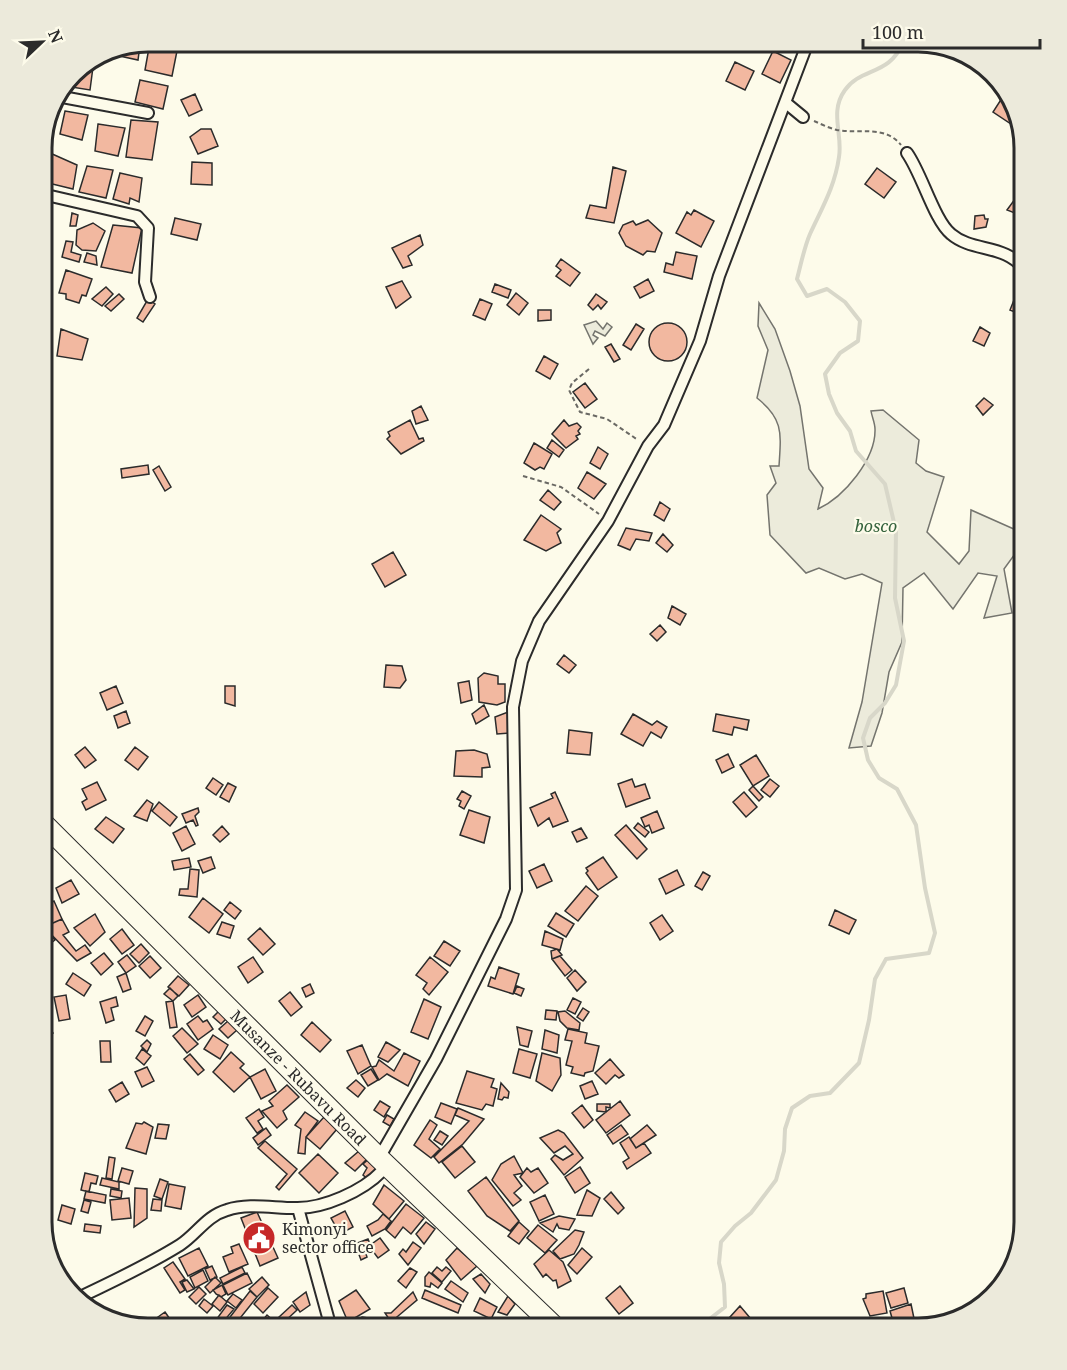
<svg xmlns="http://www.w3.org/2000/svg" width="1067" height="1370" font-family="'Noto Serif',serif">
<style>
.green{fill:#ecebdb;stroke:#74746e;stroke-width:1.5}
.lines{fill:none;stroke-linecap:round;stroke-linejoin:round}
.stream{stroke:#d8d7c9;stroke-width:4}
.building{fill:#f2b8a0;stroke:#2b2b2b;stroke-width:1.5}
.street-casing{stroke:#2b2b2b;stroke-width:14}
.highway-casing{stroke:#2b2b2b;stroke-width:22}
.path{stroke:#6a6964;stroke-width:2;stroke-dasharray:4.5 3;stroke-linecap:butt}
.street{stroke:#fdfbea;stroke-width:10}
.highway{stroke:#fdfbea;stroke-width:20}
.labels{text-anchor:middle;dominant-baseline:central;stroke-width:4.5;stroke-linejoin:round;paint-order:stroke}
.park-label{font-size:16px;font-style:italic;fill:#34623c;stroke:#fdfbea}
.street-label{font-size:16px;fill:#2b2b2b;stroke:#fdfbea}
.poi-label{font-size:16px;fill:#2b2b2b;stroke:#fdfbea;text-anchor:start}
.rim{fill:none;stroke:#2b2b2b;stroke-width:3}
</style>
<rect width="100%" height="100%" fill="#fdfbea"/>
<!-- green -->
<path class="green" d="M 759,303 L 775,329 L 790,371 L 800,406 L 809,469 L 823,488 L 818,509 C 844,497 876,459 875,429 C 875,423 872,417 871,411 L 883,410 L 919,440 L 916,463 L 926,471 L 944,477 L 927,532 L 959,564 L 969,551 L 971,510 L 1025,534 L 1020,547 L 1004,569 L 1012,613 L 984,618 L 997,576 L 978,573 L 953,609 L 924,573 L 903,588 L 902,642 L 889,672 L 882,713 L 871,746 L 849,748 L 862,702 L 882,583 L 862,574 L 845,579 L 819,568 L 806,573 L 770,535 L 767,495 L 776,483 L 770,466 L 779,466 C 781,434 784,419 757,398 L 768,350 L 758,326 Z
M 596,321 L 603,329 L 607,323 L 612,327 L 605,336 L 595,331 L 593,335 L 598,338 L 593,344 L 584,325 Z"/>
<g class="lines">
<!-- stream -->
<path class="stream" d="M 698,1328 L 725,1307 L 724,1284 L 719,1263 L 721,1242 L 735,1226 L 751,1213 L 776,1180 L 784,1151 L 785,1129 L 792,1108 L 810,1096 L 830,1093 L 859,1063 L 869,1020 L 875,979 L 886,959 L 929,953 L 935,933 L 925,888 L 916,825 L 897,789 L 879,778 L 868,760 L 863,738 L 870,718 L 885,703 L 896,685 L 904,641 L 895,598 L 896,531 L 885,484 L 856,451 L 850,431 L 837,413 L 829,394 L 825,374 L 840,353 L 858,341 L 860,321 L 845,302 L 827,289 L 807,296 L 797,279 C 801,264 804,248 810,234 C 822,208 835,186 839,157 C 843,134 829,112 845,90 C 861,67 890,76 903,42"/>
</g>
<!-- building -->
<path class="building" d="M 150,42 L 178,46 L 172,76 L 145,70 Z
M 140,45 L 138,60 L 115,55 Z
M 773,51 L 791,60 L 780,83 L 762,74 Z
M 735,62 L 754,71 L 745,90 L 726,81 Z
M 87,65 L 93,67 L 90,90 L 65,86 L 78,69 Z
M 140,80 L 168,86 L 163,109 L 135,102 Z
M 195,94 L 202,110 L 189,116 L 181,100 Z
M 1002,98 L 1012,104 L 1017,122 L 1014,126 L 993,112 Z
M 51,109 L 55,110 L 48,138 L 43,137 Z
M 65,111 L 88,115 L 82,140 L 60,134 Z
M 131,120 L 158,122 L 152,160 L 126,157 Z
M 98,124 L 125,128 L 118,156 L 95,151 Z
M 201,129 L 211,129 L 218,146 L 198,154 L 190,137 Z
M 50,153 L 77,165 L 73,189 L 44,182 Z
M 192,162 L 212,163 L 212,185 L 191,184 Z
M 87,166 L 113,170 L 106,198 L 79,192 Z
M 613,167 L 626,171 L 614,223 L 586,218 L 590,205 L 606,208 Z
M 877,168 L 896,182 L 884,198 L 865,184 Z
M 120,173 L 142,178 L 139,202 L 130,198 L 129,204 L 113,199 Z
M 1021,191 L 1025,194 L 1025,217 L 1007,210 Z
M 694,210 L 714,221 L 701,247 L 676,233 L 687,212 L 691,215 Z
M 72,213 L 78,215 L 76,226 L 70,226 Z
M 984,215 L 985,219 L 988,219 L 986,227 L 974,229 L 975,216 Z
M 175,218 L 201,224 L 197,240 L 171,234 Z
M 648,220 L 662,233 L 655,252 L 647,251 L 643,255 L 626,246 L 619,233 L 623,225 L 633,221 L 636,225 Z
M 93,223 L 105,231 L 96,251 L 82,250 L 76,245 L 77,230 Z
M 113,225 L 142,228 L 132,273 L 101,267 Z
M 420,235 L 423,245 L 408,256 L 412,265 L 403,268 L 392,248 Z
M 66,241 L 73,242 L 71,252 L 81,255 L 79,262 L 62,257 Z
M 676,252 L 697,256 L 692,279 L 664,272 L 666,263 L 673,265 Z
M 87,253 L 96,256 L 97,265 L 84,262 Z
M 561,259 L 580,273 L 570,286 L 556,276 L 561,270 L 556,266 Z
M 66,270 L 92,279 L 86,296 L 82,295 L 79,303 L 66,299 L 66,294 L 59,293 Z
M 648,279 L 654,291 L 640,298 L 634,287 Z
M 402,281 L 411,297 L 396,308 L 386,287 Z
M 495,284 L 511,290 L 508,298 L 492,292 Z
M 106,287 L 113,294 L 102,306 L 92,299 Z
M 516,293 L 528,303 L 519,315 L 507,305 Z
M 119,294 L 124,299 L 111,311 L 105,306 Z
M 596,294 L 607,302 L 601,309 L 598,305 L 593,310 L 588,305 Z
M 148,299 L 155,304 L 143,322 L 137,318 Z
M 480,299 L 492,304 L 485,320 L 473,315 Z
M 1014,300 L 1025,305 L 1025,316 L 1010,310 Z
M 538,310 L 551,310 L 551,320 L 538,321 Z
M649 342a19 19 0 1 1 38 0a19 19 0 1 1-38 0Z
M 636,324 L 644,329 L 631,350 L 623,345 Z
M 980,327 L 990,333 L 984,346 L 973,341 Z
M 61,329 L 88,339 L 82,360 L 57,356 Z
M 611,344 L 620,359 L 614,362 L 605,347 Z
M 544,356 L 558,364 L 550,379 L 536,371 Z
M 42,358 L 45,359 L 48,387 L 42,387 Z
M 585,383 L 597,399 L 585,408 L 573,392 Z
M 984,398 L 993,405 L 983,415 L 976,406 Z
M 421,406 L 428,420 L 416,424 L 412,411 Z
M 410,420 L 419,439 L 423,438 L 424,441 L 401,454 L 387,439 L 390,436 L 388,432 Z
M 564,420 L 569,426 L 577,423 L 581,427 L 578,431 L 580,434 L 576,436 L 578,439 L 566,448 L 552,434 Z
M 552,440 L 564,450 L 559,457 L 547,448 Z
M 534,443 L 552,454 L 544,469 L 540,467 L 535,470 L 524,463 Z
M 598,447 L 608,454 L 600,469 L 590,463 Z
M 148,465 L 149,474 L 122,478 L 121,469 Z
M 159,466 L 171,487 L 165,491 L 153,470 Z
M 587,472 L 606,484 L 594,499 L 578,488 Z
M 548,490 L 561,502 L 554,510 L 540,500 Z
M 660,502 L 670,509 L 664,521 L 654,515 Z
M 541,515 L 561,529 L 557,533 L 561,543 L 546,551 L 524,540 Z
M 626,528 L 652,533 L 649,541 L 636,539 L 630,550 L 618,545 Z
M 663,534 L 673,545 L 667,552 L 656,543 Z
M 393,552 L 406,575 L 385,587 L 372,564 Z
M 672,606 L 686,614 L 680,625 L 668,618 Z
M 660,625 L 666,632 L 657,641 L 650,634 Z
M 564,655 L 576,665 L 569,673 L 557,664 Z
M 386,665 L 402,666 L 406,680 L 400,688 L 384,687 Z
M 484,673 L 498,676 L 498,684 L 505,684 L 505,702 L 497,705 L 479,702 L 478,678 Z
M 469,681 L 472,700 L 461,703 L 458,683 Z
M 116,686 L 123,703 L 107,710 L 100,693 Z
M 225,686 L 235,686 L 235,706 L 225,703 Z
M 484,705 L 489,716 L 476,724 L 472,714 Z
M 126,711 L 130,723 L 118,728 L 114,716 Z
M 508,712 L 510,733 L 497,734 L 495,717 Z
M 633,714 L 652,725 L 657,721 L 667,727 L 661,738 L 651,732 L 643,746 L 621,734 Z
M 716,714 L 749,720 L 747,730 L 734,727 L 732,735 L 713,731 Z
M 569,730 L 592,733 L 590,755 L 567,753 Z
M 85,747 L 96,760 L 85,768 L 75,755 Z
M 135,747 L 148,757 L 138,770 L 125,760 Z
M 474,750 L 487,754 L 490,767 L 482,768 L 482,777 L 454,776 L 456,751 Z
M 728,754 L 734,767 L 722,773 L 716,760 Z
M 756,755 L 769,776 L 753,786 L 740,765 Z
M 213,778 L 223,785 L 216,795 L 206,788 Z
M 632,779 L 635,787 L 645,784 L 650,798 L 626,807 L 618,784 Z
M 770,779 L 779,786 L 770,797 L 761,790 Z
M 97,782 L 106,800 L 86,810 L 82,802 L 87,799 L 82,789 Z
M 228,783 L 236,787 L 229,802 L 220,797 Z
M 753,786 L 763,797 L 759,801 L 749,790 Z
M 462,791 L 471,796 L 464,809 L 459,806 L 461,801 L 457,799 Z
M 555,792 L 568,821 L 553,827 L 549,818 L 538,826 L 530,808 L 553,798 L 551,794 Z
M 744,792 L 757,807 L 746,817 L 733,802 Z
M 147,800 L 153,804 L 147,821 L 134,816 Z
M 159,802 L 177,817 L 170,826 L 152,811 Z
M 198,808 L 199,812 L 195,816 L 198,825 L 196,826 L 193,820 L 186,823 L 182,814 Z
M 469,810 L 490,817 L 484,843 L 460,835 Z
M 657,811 L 664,828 L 652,833 L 649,825 L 645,827 L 641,818 Z
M 106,817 L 124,829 L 113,843 L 95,829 Z
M 638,823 L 649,832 L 645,837 L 634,828 Z
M 626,825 L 647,849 L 637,859 L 615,835 Z
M 186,826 L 195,844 L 182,851 L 173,833 Z
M 222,826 L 229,834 L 220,842 L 213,835 Z
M 581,828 L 587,838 L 577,842 L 572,832 Z
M 211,857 L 215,868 L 203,873 L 198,861 Z
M 603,857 L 617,877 L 598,890 L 586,873 L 588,871 L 586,868 Z
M 189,858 L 191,867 L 174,870 L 172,861 Z
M 544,864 L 552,881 L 537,888 L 529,871 Z
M 190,869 L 199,870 L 197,897 L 179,895 L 180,889 L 188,889 Z
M 677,870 L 684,885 L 666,894 L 659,879 Z
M 703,872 L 710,876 L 702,890 L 695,886 Z
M 71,880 L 79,894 L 62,903 L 56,888 Z
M 586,886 L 598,896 L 578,921 L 565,911 Z
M 203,898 L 223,914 L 209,933 L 189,917 Z
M 54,901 L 62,919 L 44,927 L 42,907 Z
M 230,902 L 241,911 L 235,919 L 224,910 Z
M 835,910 L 856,920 L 849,934 L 829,925 Z
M 556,913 L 574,924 L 566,937 L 548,926 Z
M 95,914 L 105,932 L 90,946 L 74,928 Z
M 662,915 L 673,931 L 660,940 L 650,923 Z
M 62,919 L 69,932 L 63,935 L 76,951 L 85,945 L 91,953 L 77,961 L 44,927 Z
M 222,922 L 234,926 L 230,938 L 217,934 Z
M 45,928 L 55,940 L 42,950 L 42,931 Z
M 260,928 L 275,944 L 263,955 L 248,939 Z
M 122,929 L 134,945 L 122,954 L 110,939 Z
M 545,931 L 563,939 L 560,950 L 542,945 Z
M 444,941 L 460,951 L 450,966 L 434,956 Z
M 141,944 L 149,953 L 139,963 L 130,954 Z
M 557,949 L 562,955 L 552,959 L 551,951 Z
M 104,953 L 113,964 L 101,975 L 91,963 Z
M 127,955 L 136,966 L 126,973 L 118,962 Z
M 150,956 L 161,968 L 150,978 L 139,966 Z
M 560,956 L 572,970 L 565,976 L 552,959 Z
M 253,957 L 263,972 L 248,983 L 238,967 Z
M 430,957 L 448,972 L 429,995 L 423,989 L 427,983 L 416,975 Z
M 499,967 L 519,974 L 513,994 L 488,986 L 491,977 L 495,979 Z
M 575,970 L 586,982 L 577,991 L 567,978 Z
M 73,973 L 91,985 L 84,996 L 66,984 Z
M 126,973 L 131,989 L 123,992 L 117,977 Z
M 178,976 L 189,985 L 179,996 L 168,987 Z
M 310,984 L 314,993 L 306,997 L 302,988 Z
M 517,986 L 524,989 L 521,996 L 514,993 Z
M 170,988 L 178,996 L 173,1001 L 164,994 Z
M 290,992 L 302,1007 L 291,1016 L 279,1001 Z
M 66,995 L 70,1019 L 59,1021 L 54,997 Z
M 198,995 L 206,1007 L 192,1017 L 184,1005 Z
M 116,997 L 118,1006 L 111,1008 L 114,1020 L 106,1023 L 100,1002 Z
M 573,998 L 581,1002 L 575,1014 L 567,1010 Z
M 424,999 L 441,1007 L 428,1039 L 411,1032 Z
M 173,1001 L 177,1027 L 170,1028 L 166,1002 Z
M 583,1008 L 589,1012 L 583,1021 L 577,1017 Z
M 546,1010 L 557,1011 L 556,1020 L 545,1019 Z
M 219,1011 L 227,1018 L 221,1024 L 213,1017 Z
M 565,1011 L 580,1023 L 579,1030 L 567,1028 L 560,1021 L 558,1012 Z
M 42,1014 L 53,1033 L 42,1042 Z
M 145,1016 L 153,1021 L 145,1036 L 136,1031 Z
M 198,1016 L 203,1022 L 207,1020 L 213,1029 L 198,1040 L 187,1024 Z
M 228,1021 L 237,1030 L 228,1038 L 219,1029 Z
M 312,1022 L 331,1040 L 320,1052 L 301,1035 Z
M 517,1027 L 532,1031 L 528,1047 L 520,1045 Z
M 182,1028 L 198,1044 L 187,1053 L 173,1036 Z
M 568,1029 L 587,1033 L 585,1043 L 599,1046 L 593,1071 L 585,1073 L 584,1076 L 571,1073 L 573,1067 L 566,1065 L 572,1041 L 565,1040 Z
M 545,1030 L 559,1035 L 557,1053 L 542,1049 Z
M 213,1035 L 228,1045 L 220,1059 L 204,1049 Z
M 147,1040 L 151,1044 L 147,1052 L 141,1046 Z
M 100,1041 L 110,1041 L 111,1062 L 101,1062 Z
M 386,1042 L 400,1050 L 388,1062 L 378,1057 Z
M 362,1045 L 371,1066 L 358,1074 L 347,1051 Z
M 142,1049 L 151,1056 L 144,1065 L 136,1058 Z
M 519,1049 L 537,1054 L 530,1078 L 513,1073 Z
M 231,1052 L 244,1064 L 240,1068 L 250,1077 L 234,1092 L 213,1072 Z
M 404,1053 L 420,1061 L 408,1086 L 387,1074 L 379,1080 L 372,1067 L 376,1066 L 379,1060 L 394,1071 Z
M 542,1053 L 560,1058 L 561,1075 L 552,1091 L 536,1081 Z
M 190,1054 L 204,1070 L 198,1075 L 184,1059 Z
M 610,1059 L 624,1075 L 619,1078 L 615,1075 L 606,1084 L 595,1073 Z
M 147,1067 L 154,1081 L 142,1087 L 135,1072 Z
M 265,1069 L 276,1091 L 261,1099 L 250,1077 Z
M 371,1069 L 378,1080 L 368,1086 L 361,1075 Z
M 467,1071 L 494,1079 L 491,1087 L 497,1089 L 493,1106 L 486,1104 L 482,1110 L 456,1103 Z
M 356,1080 L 365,1088 L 358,1097 L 347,1088 Z
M 592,1081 L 598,1094 L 585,1099 L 580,1086 Z
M 122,1082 L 129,1094 L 116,1102 L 109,1090 Z
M 501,1083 L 509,1092 L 508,1098 L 504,1097 L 502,1100 L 498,1099 Z
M 287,1085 L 299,1097 L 283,1111 L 287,1119 L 277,1128 L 262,1111 L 273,1106 L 269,1101 Z
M 380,1101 L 390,1107 L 384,1117 L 374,1110 Z
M 620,1101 L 630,1115 L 606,1133 L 596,1120 Z
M 441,1103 L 457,1109 L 451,1124 L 435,1117 Z
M 597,1104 L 610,1104 L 610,1108 L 606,1107 L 606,1112 L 597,1111 Z
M 582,1105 L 593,1120 L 584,1128 L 572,1113 Z
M 458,1108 L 484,1119 L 463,1144 L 439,1163 L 434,1157 L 469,1121 L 455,1115 Z
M 259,1109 L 264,1117 L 258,1121 L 263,1129 L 257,1133 L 246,1118 Z
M 305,1112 L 318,1121 L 306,1137 L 305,1154 L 298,1153 L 301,1129 L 295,1125 Z
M 387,1115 L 394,1119 L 390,1126 L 383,1122 Z
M 324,1117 L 337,1129 L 320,1149 L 306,1137 Z
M 430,1120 L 437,1125 L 429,1139 L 440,1149 L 431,1158 L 414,1145 Z
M 144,1122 L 153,1127 L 146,1154 L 126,1148 L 136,1123 L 142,1124 Z
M 158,1124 L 169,1125 L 166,1139 L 155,1138 Z
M 621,1125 L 628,1134 L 613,1144 L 607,1135 Z
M 647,1125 L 656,1135 L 636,1148 L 630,1139 Z
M 266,1128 L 271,1135 L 258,1145 L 253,1138 Z
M 558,1130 L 564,1133 L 583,1158 L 564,1175 L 551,1159 L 555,1155 L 563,1160 L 573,1154 L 565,1146 L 554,1153 L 540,1138 Z
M 440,1131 L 448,1136 L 442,1145 L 434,1140 Z
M 629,1137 L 636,1148 L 644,1143 L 651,1153 L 627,1169 L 623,1162 L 629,1158 L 620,1143 Z
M 265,1141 L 297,1169 L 279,1190 L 276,1187 L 287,1174 L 258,1148 Z
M 462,1146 L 475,1162 L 455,1178 L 442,1162 Z
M 359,1151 L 367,1159 L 355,1171 L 345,1163 Z
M 318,1154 L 338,1173 L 319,1193 L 299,1173 Z
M 514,1156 L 523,1173 L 514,1175 L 522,1186 L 514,1193 L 521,1200 L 513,1206 L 492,1180 L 501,1164 Z
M 109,1157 L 115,1158 L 112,1179 L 106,1178 Z
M 370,1158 L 379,1170 L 369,1180 L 363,1175 L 367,1168 L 363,1164 Z
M 580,1167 L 590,1183 L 575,1193 L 565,1177 Z
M 122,1168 L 133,1171 L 129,1184 L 118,1181 Z
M 527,1168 L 531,1172 L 538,1168 L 548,1183 L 534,1193 L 520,1177 Z
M 85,1173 L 98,1176 L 96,1184 L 91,1183 L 89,1192 L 81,1190 Z
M 486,1177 L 519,1221 L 510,1231 L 487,1216 L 468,1191 Z
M 102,1178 L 119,1182 L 119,1189 L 100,1185 Z
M 160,1179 L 168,1182 L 162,1199 L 154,1196 Z
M 169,1184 L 185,1187 L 181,1209 L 165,1206 Z
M 384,1185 L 404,1201 L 389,1219 L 373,1204 Z
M 135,1188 L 147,1189 L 147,1218 L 134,1227 Z
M 111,1189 L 122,1191 L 121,1198 L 110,1196 Z
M 587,1190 L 600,1198 L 592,1216 L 577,1215 Z
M 86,1191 L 106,1195 L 105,1203 L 84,1199 Z
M 611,1192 L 624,1208 L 618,1214 L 604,1199 Z
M 42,1193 L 49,1193 L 51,1214 L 42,1215 Z
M 545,1195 L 554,1214 L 539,1221 L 530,1202 Z
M 129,1198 L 131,1218 L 112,1220 L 110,1200 Z
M 153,1199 L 162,1200 L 161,1211 L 151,1210 Z
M 84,1200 L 91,1202 L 88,1213 L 81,1211 Z
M 406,1204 L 424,1218 L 411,1234 L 403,1227 L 395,1238 L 386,1230 Z
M 62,1205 L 75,1209 L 71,1224 L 58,1220 Z
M 345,1211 L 353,1227 L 340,1234 L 331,1218 Z
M 257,1212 L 278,1258 L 260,1266 L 241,1218 Z
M 383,1214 L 391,1221 L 385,1229 L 372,1236 L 367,1226 L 378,1220 Z
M 559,1216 L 575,1219 L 569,1230 L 559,1228 L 557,1224 L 553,1232 L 540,1223 Z
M 426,1222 L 435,1229 L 424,1244 L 416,1234 Z
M 519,1222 L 529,1231 L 519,1244 L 508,1236 Z
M 85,1224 L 101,1226 L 100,1233 L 84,1231 Z
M 538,1225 L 557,1240 L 545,1253 L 527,1238 Z
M 575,1230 L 584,1232 L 579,1245 L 574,1254 L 560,1259 L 553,1251 Z
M 380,1238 L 389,1250 L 378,1258 L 369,1246 Z
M 368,1239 L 370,1244 L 364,1248 L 367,1257 L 361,1260 L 355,1244 Z
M 413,1242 L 421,1248 L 408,1265 L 399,1254 L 403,1249 L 406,1252 Z
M 239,1244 L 248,1264 L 229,1272 L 223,1257 L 233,1253 L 231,1247 Z
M 199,1248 L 208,1266 L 188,1276 L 179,1258 Z
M 457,1248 L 477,1266 L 461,1280 L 446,1260 Z
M 582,1248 L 592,1257 L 577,1274 L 568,1265 Z
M 549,1250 L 563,1262 L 571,1281 L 558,1288 L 556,1280 L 553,1281 L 546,1274 L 543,1277 L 534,1264 Z
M 173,1262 L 185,1279 L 180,1282 L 185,1290 L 180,1293 L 164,1268 Z
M 212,1266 L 217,1277 L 210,1280 L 205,1269 Z
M 242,1267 L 245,1273 L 223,1284 L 220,1278 Z
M 437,1267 L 442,1271 L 446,1267 L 451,1271 L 442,1282 L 432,1273 Z
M 410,1268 L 417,1272 L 406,1288 L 398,1281 Z
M 203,1270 L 208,1281 L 195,1288 L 190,1277 Z
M 429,1272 L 442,1283 L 438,1288 L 431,1283 L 430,1287 L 425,1286 L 425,1277 Z
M 247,1273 L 252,1283 L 228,1295 L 223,1285 Z
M 481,1274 L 490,1284 L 485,1293 L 473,1279 Z
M 215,1277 L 221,1283 L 210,1293 L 205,1287 Z
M 262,1277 L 269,1285 L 257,1297 L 249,1289 Z
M 187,1280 L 194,1289 L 187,1292 L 182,1282 Z
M 451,1281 L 468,1293 L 463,1302 L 445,1289 Z
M 222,1285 L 226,1294 L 221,1297 L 216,1294 L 213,1290 Z
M 620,1286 L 633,1303 L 619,1314 L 606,1298 Z
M 199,1287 L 206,1294 L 196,1304 L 189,1297 Z
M 268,1288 L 278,1297 L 263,1313 L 254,1304 Z
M 904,1288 L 908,1303 L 891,1308 L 886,1293 Z
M 356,1290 L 370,1309 L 348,1322 L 339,1301 Z
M 425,1290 L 461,1305 L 458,1313 L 422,1298 Z
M 250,1291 L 257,1297 L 233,1327 L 227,1321 Z
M 883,1291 L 887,1313 L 870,1316 L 863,1299 L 866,1298 L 866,1294 Z
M 306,1292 L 310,1305 L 300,1312 L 293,1302 Z
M 413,1292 L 417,1300 L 391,1322 L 385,1313 L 391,1313 Z
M 233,1294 L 242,1300 L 236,1308 L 227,1301 Z
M 219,1295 L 227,1302 L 220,1311 L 212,1304 Z
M 508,1296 L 515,1304 L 507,1315 L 498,1312 Z
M 480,1298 L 497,1307 L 491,1319 L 474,1311 Z
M 204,1299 L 213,1306 L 207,1313 L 199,1306 Z
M 911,1304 L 916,1328 L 910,1328 L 908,1318 L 892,1318 L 890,1311 Z
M 227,1305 L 234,1309 L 218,1328 L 213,1324 Z
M 292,1305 L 297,1310 L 283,1323 L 278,1318 Z
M 740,1306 L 751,1319 L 743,1328 L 720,1328 Z
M 165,1312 L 172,1322 L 165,1326 L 166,1328 L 144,1327 Z
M 267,1315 L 275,1322 L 270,1328 L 256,1328 Z
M 362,1317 L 374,1319 L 378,1328 L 356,1328 L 354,1323 Z
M 473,1318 L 486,1328 L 465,1328 Z
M 866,1318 L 876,1319 L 875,1323 L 882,1324 L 881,1328 L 859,1328 L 859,1321 L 866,1322 Z
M 885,1319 L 904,1321 L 904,1328 L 884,1328 Z"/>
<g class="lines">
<!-- street casing -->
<g class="street-casing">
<path id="street" d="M 57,96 L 148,113
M 786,103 L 803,117
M 907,153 C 922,174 934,220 951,234 C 973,253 1005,243 1025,270
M 42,194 L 137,216 L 148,228 L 145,282 L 150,297
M 298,1208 L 331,1328
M 78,1298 C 112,1282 148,1265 180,1245 C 197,1234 206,1216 227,1210 C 248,1203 273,1208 295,1208 C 323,1209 363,1191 382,1171 L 379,1158 L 436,1059 L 506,919 L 516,890 L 513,707 L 522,661 L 539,621 L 608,521 L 648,446 L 664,425 L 700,341 L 719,276 L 808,42"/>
</g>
<!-- highway casing -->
<g class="highway-casing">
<g id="highway">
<path id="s1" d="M 42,822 L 379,1158 L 556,1328"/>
</g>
</g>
<!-- path -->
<path class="path" d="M 814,121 C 821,124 829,128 837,130 C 860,134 885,125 901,145
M 589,369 L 572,383 L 569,390 L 580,412 L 607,419 L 638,440
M 523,476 L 561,487 L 599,514"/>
<!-- street -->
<use href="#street" class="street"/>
<!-- highway -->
<use href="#highway" class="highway"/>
</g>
<!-- icons -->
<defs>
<g id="civic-disc" transform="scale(1.725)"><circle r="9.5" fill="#c62828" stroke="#fdfbea"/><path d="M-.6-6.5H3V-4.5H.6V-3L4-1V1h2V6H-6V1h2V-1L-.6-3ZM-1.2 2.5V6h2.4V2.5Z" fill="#fff"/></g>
</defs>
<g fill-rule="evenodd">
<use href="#civic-disc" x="259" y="1238"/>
</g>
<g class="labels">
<!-- park labels -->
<g class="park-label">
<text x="876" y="526">bosco</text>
</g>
<!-- street labels -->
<g class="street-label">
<text stroke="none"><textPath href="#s1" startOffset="362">Musanze - Rubavu Road</textPath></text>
</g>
<!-- poi labels -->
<g class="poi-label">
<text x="282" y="1229">Kimonyi<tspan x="282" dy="18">sector office</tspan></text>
</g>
</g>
<!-- crop -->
<path d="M0 0H1067V1370H0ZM148 52H918A96 96 0 0 1 1014 148V1222A96 96 0 0 1 918 1318H148A96 96 0 0 1 52 1222V148A96 96 0 0 1 148 52Z" fill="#eceadb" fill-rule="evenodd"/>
<path class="rim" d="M148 52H918A96 96 0 0 1 1014 148V1222A96 96 0 0 1 918 1318H148A96 96 0 0 1 52 1222V148A96 96 0 0 1 148 52Z"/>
<!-- north arrow -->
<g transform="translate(42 42) rotate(67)" stroke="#fdfbea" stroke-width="4.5" paint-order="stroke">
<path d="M0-4.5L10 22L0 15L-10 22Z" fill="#2b2b2b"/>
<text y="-9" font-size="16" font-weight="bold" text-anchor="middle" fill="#2b2b2b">N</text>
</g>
<!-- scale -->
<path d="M863 39v9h177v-9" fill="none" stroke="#2b2b2b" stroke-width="3"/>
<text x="872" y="39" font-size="18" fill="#2b2b2b" stroke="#fdfbea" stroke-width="4.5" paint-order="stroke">100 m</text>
</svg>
